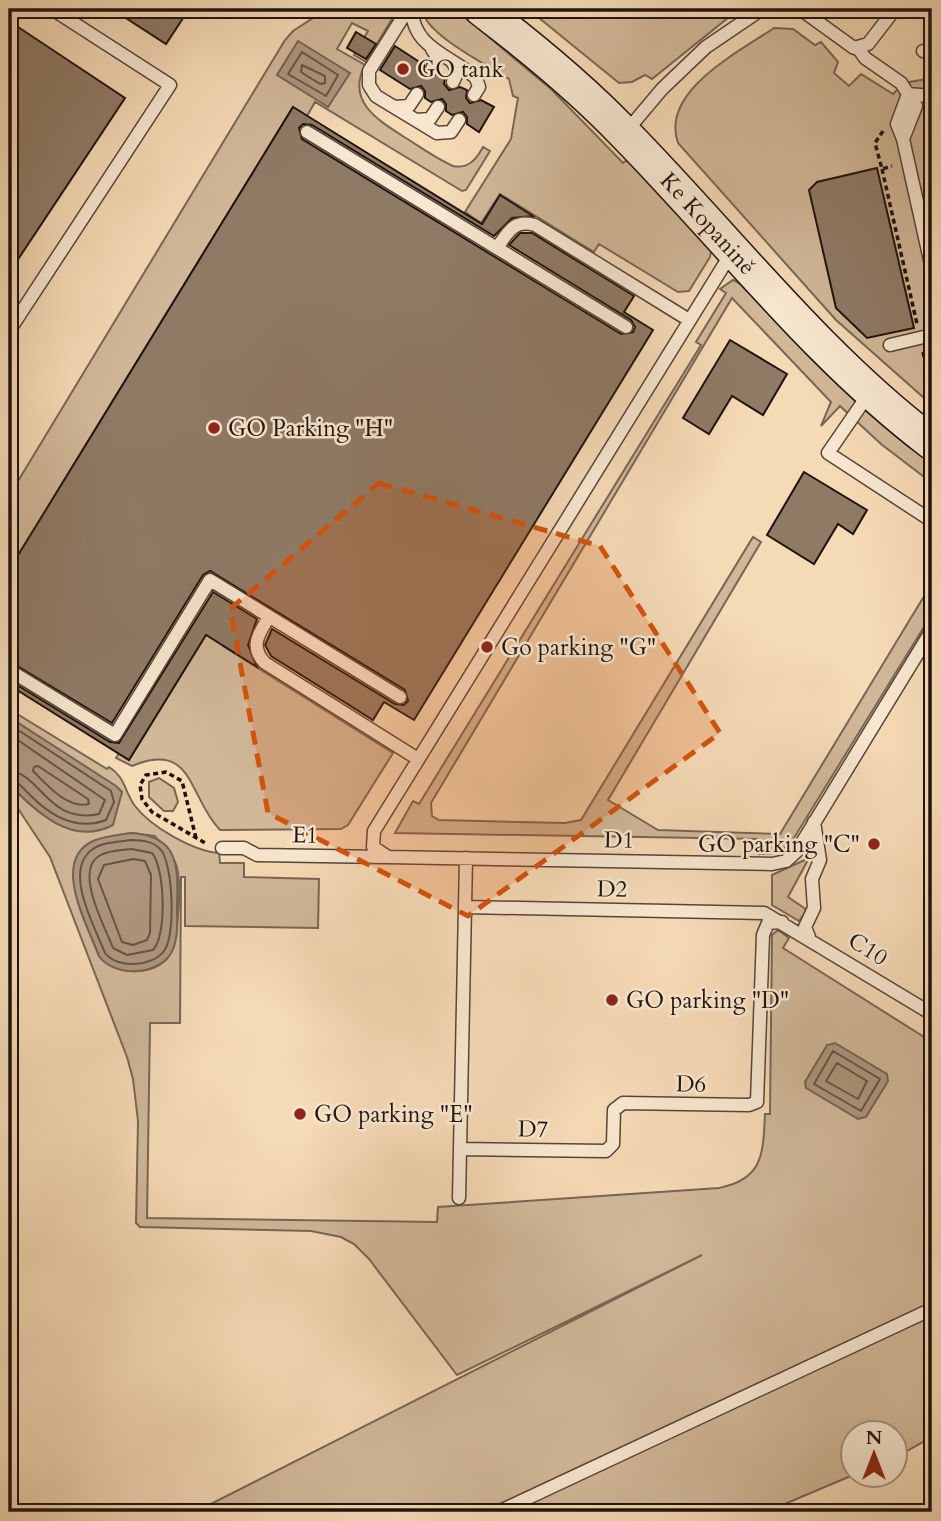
<svg xmlns="http://www.w3.org/2000/svg" width="941" height="1521" font-family="Cardo,serif">
<style>
.green{fill:#d1b899;stroke:#786654;stroke-width:2;fill-rule:evenodd}
.water{fill:#ad967d;stroke:#756251;stroke-width:2}
.lines{fill:none;stroke-linecap:round;stroke-linejoin:round}
.shore{stroke:#665446;stroke-width:2}
.building{fill:#8f7a65;stroke:#20130e;stroke-width:2}
.lane-casing{stroke:#554538;stroke-width:15}
.secondary-casing{stroke:#20130e;stroke-width:36}
.path{stroke:#20130e;stroke-width:3.5;stroke-dasharray:5 3.5;stroke-linecap:butt}
.lane{stroke:#f8e7d0;stroke-width:12}
.secondary{stroke:#f8e7d0;stroke-width:33}
.marked{fill:#d4520c;fill-opacity:0.2;stroke:#d4520c;stroke-width:5;stroke-dasharray:14 9;stroke-linejoin:round}
.poi-dot{fill:#8f2418;stroke:#f8e7d0;stroke-width:2.5}
.labels{text-anchor:middle;dominant-baseline:central;stroke-width:5;stroke-linejoin:round;paint-order:stroke}
.poi-label{font-size:23px;fill:#20130e;stroke:#f8e7d0;text-anchor:start}
.street-label{font-size:23px;fill:#20130e;stroke:#f8e7d0}
</style>
<rect width="100%" height="100%" fill="#f5dab6"/>
<filter id="stains"><feTurbulence type="fractalNoise" baseFrequency=".00286" numOctaves="4"/><feColorMatrix values="0 0 0 0 .2 0 0 0 0 .09 0 0 0 0 .02 0 0 0 .5 -.17"/></filter>
<radialGradient id="worn" r=".72"><stop offset=".6" stop-color="#630" stop-opacity="0"/><stop offset="1" stop-color="#630" stop-opacity=".3"/></radialGradient>
<!-- green -->
<path class="green" d="M 327,9 L 398,9 L 366,62 L 354,55 L 368,31 L 352,23 L 337,49 L 365,65 C 345,103 381,122 409,140 C 423,149 437,159 453,166 C 468,169 476,160 483,147 L 490,151 L 466,190 L 462,191 L 315,102 L 307,116 L 293,107 L 9,570 L 9,496 L 285,40 L 293,31 Z
M 423,9 L 453,9 L 460,13 L 551,89 L 623,163 L 627,160 L 711,251 L 710,257 L 689,291 L 678,292 L 599,244 L 594,252 L 500,194 L 481,223 L 465,212 L 511,139 L 518,98 L 513,96 L 509,79 C 489,66 421,32 423,9 Z
M 528,9 L 739,9 L 652,79 L 645,75 L 632,82 L 619,83 Z
M 774,28 L 793,29 L 815,45 L 821,42 L 838,62 L 834,73 L 849,86 L 861,74 L 893,94 L 904,83 L 932,78 L 932,405 L 836,320 L 678,143 C 660,92 737,53 774,28 Z
M 733,280 L 739,283 L 850,394 L 932,459 L 932,483 L 881,444 L 840,406 L 821,426 L 831,402 L 732,298 L 431,803 L 432,816 L 439,820 L 565,823 L 581,820 L 753,537 L 761,542 L 608,800 L 658,830 L 780,834 L 932,583 L 932,614 L 789,846 L 771,854 L 759,854 L 758,839 L 395,833 L 413,801 L 419,804 L 701,345 L 696,342 L 726,293 L 720,289 Z
M 225,604 L 223,646 L 393,753 L 348,825 L 341,829 L 220,830 C 188,797 194,740 132,766 L 116,758 Z
M 9,709 L 107,769 L 109,767 C 126,778 124,791 135,806 C 151,827 193,851 219,853 L 220,863 L 244,863 L 244,877 L 319,879 L 318,928 L 185,926 L 185,877 L 181,877 L 180,1023 L 150,1023 L 147,1218 L 437,1222 L 438,1207 L 719,1188 C 764,1179 763,1153 765,1114 L 770,1114 L 772,935 L 778,930 L 789,938 L 783,948 L 932,1042 L 932,1302 L 486,1512 L 195,1512 L 702,1255 L 457,1375 L 369,1259 L 354,1244 L 341,1237 L 311,1231 L 140,1227 L 136,1223 L 138,1121 L 133,1079 L 127,1057 L 50,857 L 9,795 L 9,784 C 38,813 63,837 107,828 L 122,792 L 9,717 ZM 131,833 L 155,836 C 161,844 170,853 175,862 C 183,877 178,939 170,954 C 158,977 113,976 99,956 C 77,898 44,848 131,833 Z
M 159,778 L 174,788 L 178,802 L 173,811 L 164,811 L 149,797 L 149,782 Z
M 809,858 L 788,897 L 807,910 L 799,921 L 772,905 L 772,875 Z
M 932,1313 L 932,1437 L 896,1457 L 895,1434 L 853,1434 L 853,1475 L 766,1512 L 509,1512 Z"/>
<!-- water -->
<path class="water" d="M 298,41 L 350,73 L 328,107 L 277,75 Z
M 9,717 L 116,786 L 122,792 L 113,825 C 71,847 36,811 9,784 Z
M 131,833 C 180,836 178,867 177,907 C 177,922 179,941 170,955 C 155,976 114,977 99,956 C 88,926 50,861 93,841 C 105,836 119,835 131,833 Z
M 835,1043 L 887,1074 L 888,1081 L 866,1117 L 858,1119 L 806,1088 L 805,1082 L 827,1045 Z"/>
<g class="lines">
<!-- shore -->
<path class="shore" d="M 302,52 L 338,75 L 326,96 L 288,74 Z
M 302,65 L 325,76 L 325,83 L 320,84 L 301,72 Z
M 9,724 L 111,791 L 114,802 L 106,820 C 77,831 52,817 31,796 C 24,789 18,781 9,779
M 9,734 L 105,800 L 99,814 C 48,825 41,773 9,771
M 38,766 L 88,799 L 89,804 C 67,809 47,785 33,771 L 34,767 Z
M 131,840 C 142,840 153,841 161,850 C 173,865 176,936 164,951 C 152,967 117,969 105,953 C 95,927 62,870 93,849 C 103,842 119,842 131,840 Z
M 132,849 L 152,853 C 165,868 167,936 153,950 L 127,955 L 113,948 C 105,927 74,871 99,856 C 108,850 122,850 132,849 Z
M 133,859 L 145,861 L 151,875 L 150,933 L 147,940 L 133,945 L 122,942 L 98,879 L 104,865 Z
M 833,1051 L 880,1079 L 861,1111 L 814,1084 Z
M 837,1063 L 867,1081 L 858,1099 L 826,1081 Z"/>
</g>
<!-- building -->
<path class="building" d="M 112,9 L 189,9 L 166,44 Z
M 9,21 L 125,98 L 9,273 Z
M 356,32 L 376,44 L 366,59 L 347,48 Z
M 395,46 L 424,65 L 424,71 L 428,77 L 439,74 L 445,78 L 444,84 L 449,90 L 460,87 L 467,90 L 466,98 L 470,103 L 481,100 L 494,107 L 479,132 L 467,124 L 467,117 L 463,112 L 452,115 L 446,111 L 446,104 L 442,99 L 431,102 L 425,98 L 425,91 L 421,86 L 410,89 L 380,70 Z
M 293,107 L 482,224 L 500,195 L 533,216 L 512,218 L 494,236 L 312,125 L 303,124 L 299,128 L 302,139 L 621,334 L 633,332 L 635,327 L 631,320 L 509,245 L 520,233 L 532,233 L 634,296 L 624,312 L 653,330 L 414,720 L 384,702 L 373,720 L 271,656 L 265,645 L 272,629 L 395,704 L 404,705 L 408,701 L 405,690 L 210,571 L 203,575 L 112,723 L 9,661 L 9,570 Z
M 877,168 L 914,328 L 867,338 L 836,308 L 809,190 L 817,182 Z
M 730,340 L 787,374 L 763,415 L 732,396 L 709,434 L 683,418 Z
M 804,472 L 867,510 L 853,534 L 838,524 L 814,564 L 767,535 Z
M 213,592 L 257,619 L 248,645 L 257,667 L 206,635 L 129,760 L 9,685 L 9,680 L 110,742 L 119,743 Z"/>
<g class="lines">
<!-- lane casing -->
<g class="lane-casing">
<path id="lane" d="M 408,9 L 369,71 L 369,85 L 376,96 L 437,133 L 451,132 L 459,120
M 412,9 C 412,48 452,56 476,78 L 479,87 L 474,95
M 800,9 L 854,48 L 868,44 L 895,9
M 858,48 L 865,58 L 901,83 L 916,106 L 903,139
M 432,49 L 437,57 L 432,69
M 923,51 L 932,49
M 453,63 L 458,71 L 453,82
M 908,94 L 897,124 L 903,139 L 932,269
M 908,94 L 932,96
M 395,107 L 409,106 L 417,94
M 416,120 L 430,119 L 438,107
M 307,132 L 626,327
M 625,133 L 662,89 L 706,47 L 762,9
M 497,248 C 508,232 514,219 535,225 L 689,320
M 732,252 L 374,831 L 373,847 L 388,857 L 772,864 L 786,861 L 797,851 L 932,630
M 9,331 L 170,85 L 52,9
M 890,345 L 932,335
M 870,392 L 828,453 L 932,521
M 269,617 C 259,633 249,647 265,663 L 418,759
M 9,670 L 115,735 L 210,580 L 400,697
M 222,848 L 244,848 L 257,855 L 385,857
M 465,907 L 764,913 L 932,1014
M 809,937 L 805,927 L 814,908 L 812,879 L 820,860 L 814,822
M 460,1149 L 606,1151 L 613,1144 L 614,1110 L 623,1103 L 749,1105 L 757,1102 L 763,935 L 768,923 L 782,922
M 459,1198 L 466,858
M 498,1512 L 932,1309"/>
</g>
<!-- secondary casing -->
<g class="secondary-casing">
<g id="secondary">
<path id="s1" d="M 481,9 C 531,47 581,88 625,134 C 727,238 816,355 932,443"/>
</g>
</g>
<!-- path -->
<path class="path" d="M 883,131 L 875,143 L 882,169 L 892,166
M 882,169 L 917,324
M 923,352 L 932,391
M 196,838 L 182,781 L 166,772 L 146,775 L 140,785 L 142,799 L 152,812 L 207,844"/>
<!-- lane -->
<use href="#lane" class="lane"/>
<!-- secondary -->
<use href="#secondary" class="secondary"/>
</g>
<!-- marked area -->
<path class="marked" d="M 379,483 L 600,546 L 720,733 L 468,916 L 268,813 L 230,609 Z"/>
<!-- markers -->
<g class="poi-dot">
<circle cx="403" cy="69" r="7"/>
<circle cx="214" cy="428" r="7"/>
<circle cx="487" cy="647" r="7"/>
<circle cx="874" cy="844" r="7"/>
<circle cx="612" cy="1000" r="7"/>
<circle cx="300" cy="1114" r="7"/>
</g>
<g class="labels">
<!-- poi labels -->
<g class="poi-label">
<text x="417" y="69">GO tank</text>
<text x="228" y="428">GO Parking "H"</text>
<text x="501" y="647">Go parking "G"</text>
<text x="860" y="844" text-anchor="end">GO parking "C"</text>
<text x="626" y="1000">GO parking "D"</text>
<text x="314" y="1114">GO parking "E"</text>
</g>
<!-- street labels -->
<g class="street-label">
<text stroke="none"><textPath href="#s1" startOffset="313">Ke Kopanině</textPath></text>
<text transform="translate(305 835) rotate(1)">E1</text>
<text transform="translate(619 840) rotate(1)">D1</text>
<text transform="translate(612 889) rotate(1)">D2</text>
<text transform="translate(868 949) rotate(32)">C10</text>
<text transform="translate(691 1084) rotate(1)">D6</text>
<text transform="translate(533 1129) rotate(1)">D7</text>
</g>
</g>
<!-- margin -->
<rect width="941" height="1521" fill="none" stroke="#f5dab6" stroke-width="35"/>
<rect x="10" y="10" width="920" height="1500" fill="none" stroke="#20130e" stroke-width="3.5"/>
<rect x="18" y="18" width="906" height="1486" fill="none" stroke="#20130e" stroke-width="2"/>
<!-- north arrow -->
<g transform="translate(874 1454)"><circle r="33" fill="#f8e7d0" stroke="#a29282" stroke-width="2"/>
<path d="M0-5L12 26L0 18L-12 26Z" fill="#8f2418"/>
<text y="-10" font-size="19" font-weight="bold" text-anchor="middle" fill="#20130e">N</text>
</g>
<rect width="100%" height="100%" filter="url(#stains)"/>
<rect width="100%" height="100%" fill="url(#worn)"/>
</svg>
